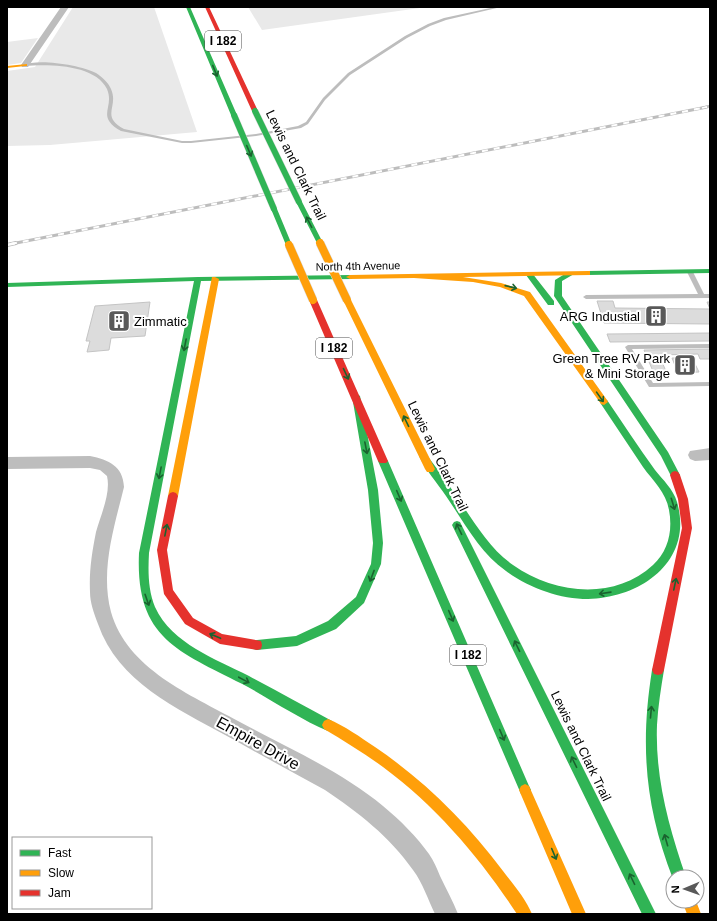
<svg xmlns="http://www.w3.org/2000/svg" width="717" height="921" font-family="Arial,sans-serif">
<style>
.green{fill:#e9e9e9}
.building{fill:#dcdcdc;stroke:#c4c4c4}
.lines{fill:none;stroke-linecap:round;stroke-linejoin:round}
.lane{fill:#bdbdbd;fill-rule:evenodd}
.street{fill:#bdbdbd;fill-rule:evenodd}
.fast{fill:#30b455;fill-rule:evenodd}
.slow{fill:#ff9f0a;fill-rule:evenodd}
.jam{fill:#e5322d;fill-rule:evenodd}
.rail-far2-casing{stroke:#bdbdbd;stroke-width:2.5}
.rail-far1-casing{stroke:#bdbdbd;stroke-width:3}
.rail-casing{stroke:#bdbdbd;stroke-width:4}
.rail-far2{stroke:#fff;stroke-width:1.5;stroke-dasharray:4.5;stroke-linecap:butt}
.rail-far1{stroke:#fff;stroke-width:2;stroke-dasharray:6;stroke-linecap:butt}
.rail{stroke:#fff;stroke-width:2.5;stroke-dasharray:8;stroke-linecap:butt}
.fast-bridge-casing{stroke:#dbdbdb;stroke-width:7;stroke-linecap:butt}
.slow-bridge-casing{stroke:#dbdbdb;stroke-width:9;stroke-linecap:butt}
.fast-bridge{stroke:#30b455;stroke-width:6}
.slow-bridge{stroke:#ff9f0a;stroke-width:8}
.oneway{stroke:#1a632f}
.labels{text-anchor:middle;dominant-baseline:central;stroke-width:4;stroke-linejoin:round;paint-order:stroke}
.far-street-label{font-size:11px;fill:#000;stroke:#fff}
.shield{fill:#fff;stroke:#4c4c4c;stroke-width:1}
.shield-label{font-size:12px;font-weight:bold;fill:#000}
.street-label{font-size:13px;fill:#000;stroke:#fff}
.poi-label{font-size:13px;fill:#000;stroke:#fff;text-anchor:end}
.near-street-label{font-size:16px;fill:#000;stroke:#fff}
</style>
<rect width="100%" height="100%" fill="#fff"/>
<!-- green -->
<path class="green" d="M 73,7 L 154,7 L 197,132 L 50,145 L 7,146 L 7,71 L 35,67 Z
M 248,7 L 427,7 L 262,30 Z
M 38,38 L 21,63 L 7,65 L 7,42 Z"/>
<!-- building -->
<path class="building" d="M 597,301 L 613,301 L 615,308 L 710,309 L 707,302 L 710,302 L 710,324 L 604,323 Z
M 150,302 L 145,336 L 111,338 L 109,350 L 87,352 L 90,341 L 86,341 L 95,306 Z
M 710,333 L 710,341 L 610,342 L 607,334 Z
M 710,349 L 710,359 L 700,359 L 698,354 L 659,355 L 668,376 L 655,376 L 644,350 Z
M 672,358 L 692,358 L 699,372 L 678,373 Z"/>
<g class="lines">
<!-- lane -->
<path class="lane" d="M 495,7 L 501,7 L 446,20 L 430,26 L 407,38 L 350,75 L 325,100 L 308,124 L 301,128 L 256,136 L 191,143 L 182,143 L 121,131 C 95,116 115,108 107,89 C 95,64 48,64 25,66 L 23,65 C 38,58 81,65 96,73 C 102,77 108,82 111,89 C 119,107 100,116 124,129 L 182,141 L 191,141 L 256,134 L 298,126 L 306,122 L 323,98 L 348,73 L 405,36 L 428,24 L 444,18 Z
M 690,270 L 693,272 L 704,294 L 710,294 L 710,298 L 586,299 L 583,297 L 586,295 L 698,294 L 687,272 Z
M 710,344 L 710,348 L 632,349 L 653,383 L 710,382 L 710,386 L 649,387 L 625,347 L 628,345 Z"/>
<!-- street -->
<path class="street" d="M 61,7 L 69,7 L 28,67 L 22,67 L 21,65 Z
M 710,448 L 710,460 L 695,461 L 690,459 L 688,455 L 690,451 Z
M 90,456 C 109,460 123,466 124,487 C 114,528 100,570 111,612 C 127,669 191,695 238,721 C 286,747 341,771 383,806 C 400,820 417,837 429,854 C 434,861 437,869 440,876 C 446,889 453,901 458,914 L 435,914 C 428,900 423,883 413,870 C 390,837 358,812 325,790 C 292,772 259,754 227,736 C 176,708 118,682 98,624 C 94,613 90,603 90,592 C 89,571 92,552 96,532 C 101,514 111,493 107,476 L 100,470 L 90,468 L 7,469 L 7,457 Z"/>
<!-- fast -->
<path class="fast" d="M 186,7 L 190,7 L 237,115 L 236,116 L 231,115 Z
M 297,201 L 302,202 L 323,243 L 322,244 L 320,245 L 317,243 L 296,202 Z
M 272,208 L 277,209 L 292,245 L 291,246 L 287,246 L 286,245 L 271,209 Z
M 710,269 L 710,273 L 588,275 L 584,273 L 588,271 Z
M 568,272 L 570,272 L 574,274 L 562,281 L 562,296 L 668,452 L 680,475 L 678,478 L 672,478 L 661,456 L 554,296 L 555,280 Z
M 528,273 L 532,273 L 554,301 L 554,305 L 548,305 L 526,275 Z
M 350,275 L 352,275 L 352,279 L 201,281 L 149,553 C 148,571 148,590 155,607 C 172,644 216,659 249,676 C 277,691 305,706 332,721 L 334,725 L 332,729 L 328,731 C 302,720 273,701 248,687 C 181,652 135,641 139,553 L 194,281 L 7,287 L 7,283 L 198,277 Z
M 356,393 L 360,396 L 378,490 L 383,543 L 381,564 L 364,603 L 336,629 L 297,646 L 257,650 L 253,649 L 252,645 L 253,641 L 257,640 L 296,636 L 328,621 L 356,597 L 371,564 L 373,543 L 368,490 L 352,396 Z
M 604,399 L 607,400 C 623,423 638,447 655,470 C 663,480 673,489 677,502 C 694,561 641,598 588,599 C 560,599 529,588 506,571 C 480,553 464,522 446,496 C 437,483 426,470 419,456 L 420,454 L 426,454 C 438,470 450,486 461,503 C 476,525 491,550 513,565 C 554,594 614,601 653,565 C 668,551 673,531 669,510 C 666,492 653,481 643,467 C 629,446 615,425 601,404 L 600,402 Z
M 383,457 L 386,459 L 388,461 L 529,786 L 531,790 L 529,794 L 525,796 L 521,794 L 378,461 L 380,459 Z
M 457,521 L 460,522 L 656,914 L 642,914 L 452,525 L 454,522 Z
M 658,665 L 662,666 L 664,670 C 661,688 658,706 657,725 C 655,778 669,828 686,877 L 673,877 L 673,879 C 645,807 640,746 652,670 L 654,666 Z"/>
<!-- slow -->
<path class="slow" d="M 27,64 L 27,66 L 25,66 L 7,68 L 7,66 Z
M 588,271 L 590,271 L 590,275 L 463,277 L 501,283 L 530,292 L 607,400 L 608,402 L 604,405 L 601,404 L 524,296 L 500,287 L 473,282 L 414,278 L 350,279 L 346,277 L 350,275 Z
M 212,277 L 215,277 L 219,279 L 178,496 L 176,499 L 170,499 L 168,496 Z
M 344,298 L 350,298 L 351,300 L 435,469 L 433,472 L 427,472 L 425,469 L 343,300 Z
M 328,719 C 345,726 360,737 375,747 C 425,781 467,823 503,871 C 513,884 526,899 532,914 L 517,914 C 480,858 437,807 383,767 C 364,753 344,741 324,729 L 322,725 L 324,721 Z
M 525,784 L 529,786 L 586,914 L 572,914 L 519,790 L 521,786 Z
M 682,901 L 696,901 L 701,914 L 687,914 Z"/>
<!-- jam -->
<path class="jam" d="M 205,7 L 209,7 L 258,111 L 257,112 L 252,111 Z
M 310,298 L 316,298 L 317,300 L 388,461 L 386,463 L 380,463 L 378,461 L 309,300 Z
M 675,471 L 678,472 L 680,475 L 688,499 L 692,528 L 664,670 L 662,674 L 658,675 L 654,674 L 652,670 L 682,528 L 678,499 L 670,475 L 672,472 Z
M 173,492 L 176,493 L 178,496 L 167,550 L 173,590 L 193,618 L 222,634 L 261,641 L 262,645 L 261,649 L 257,650 L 220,644 L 185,624 L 164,594 L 157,550 L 168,496 L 170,493 Z"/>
<!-- rail-far2 casing -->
<g class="rail-far2-casing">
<path id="rail-far2" d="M 702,108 L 710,106"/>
</g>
<!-- rail-far1 casing -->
<g class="rail-far1-casing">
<path id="rail-far1" d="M 11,244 L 707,107"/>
</g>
<!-- rail casing -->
<g class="rail-casing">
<path id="rail" d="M 7,245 L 16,243"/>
</g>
<!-- rail-far2 -->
<use href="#rail-far2" class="rail-far2"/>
<!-- rail-far1 -->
<use href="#rail-far1" class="rail-far1"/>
<!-- rail -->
<use href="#rail" class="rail"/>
<!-- fast-bridge casing -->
<g class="fast-bridge-casing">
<path id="fast-bridge" d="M 255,111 L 299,202
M 234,115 L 274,209"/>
</g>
<!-- slow-bridge casing -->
<g class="slow-bridge-casing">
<path id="slow-bridge" d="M 320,243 L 347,300
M 289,245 L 313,300"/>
</g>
<!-- fast-bridge -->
<use href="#fast-bridge" class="fast-bridge"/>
<!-- slow-bridge -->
<use href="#slow-bridge" class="slow-bridge"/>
</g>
<!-- one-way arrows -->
<defs><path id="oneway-shaft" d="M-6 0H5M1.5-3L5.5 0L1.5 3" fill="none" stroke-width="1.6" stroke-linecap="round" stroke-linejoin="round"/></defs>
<g class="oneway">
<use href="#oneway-shaft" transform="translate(215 71) rotate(68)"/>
<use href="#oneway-shaft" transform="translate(249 151) rotate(67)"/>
<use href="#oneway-shaft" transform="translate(309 222) rotate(-117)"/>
<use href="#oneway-shaft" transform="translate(511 287) rotate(13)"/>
<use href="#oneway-shaft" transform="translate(185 345) rotate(101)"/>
<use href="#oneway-shaft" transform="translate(346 374) rotate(65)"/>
<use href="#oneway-shaft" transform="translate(600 397) rotate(55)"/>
<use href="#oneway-shaft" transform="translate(406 421) rotate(-116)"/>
<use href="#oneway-shaft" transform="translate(366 448) rotate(79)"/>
<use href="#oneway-shaft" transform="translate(160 473) rotate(101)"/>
<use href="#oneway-shaft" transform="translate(399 496) rotate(67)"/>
<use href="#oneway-shaft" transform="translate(673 504) rotate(73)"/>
<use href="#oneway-shaft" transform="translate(459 529) rotate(-116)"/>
<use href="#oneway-shaft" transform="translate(166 530) rotate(-79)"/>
<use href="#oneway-shaft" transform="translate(372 576) rotate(111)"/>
<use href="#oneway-shaft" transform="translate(675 584) rotate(-78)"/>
<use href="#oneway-shaft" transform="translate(605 593) rotate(172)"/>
<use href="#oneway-shaft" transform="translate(147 600) rotate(71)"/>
<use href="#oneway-shaft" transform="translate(451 616) rotate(67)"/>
<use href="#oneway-shaft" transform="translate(215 636) rotate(-157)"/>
<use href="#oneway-shaft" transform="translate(517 646) rotate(-116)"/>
<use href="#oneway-shaft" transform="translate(244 680) rotate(28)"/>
<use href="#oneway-shaft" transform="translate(651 712) rotate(-85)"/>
<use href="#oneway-shaft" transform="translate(502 735) rotate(67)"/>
<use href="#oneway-shaft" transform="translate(574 762) rotate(-116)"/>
<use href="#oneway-shaft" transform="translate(666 840) rotate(-106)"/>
<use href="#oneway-shaft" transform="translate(554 854) rotate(67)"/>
<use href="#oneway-shaft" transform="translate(632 879) rotate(-116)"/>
</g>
<!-- icons -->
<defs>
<g id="building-square" transform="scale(1.15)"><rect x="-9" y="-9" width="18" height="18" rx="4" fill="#595959" stroke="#fff"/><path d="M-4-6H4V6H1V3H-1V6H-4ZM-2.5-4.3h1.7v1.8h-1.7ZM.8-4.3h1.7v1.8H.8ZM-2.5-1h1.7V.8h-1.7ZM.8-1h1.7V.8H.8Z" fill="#fff"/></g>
</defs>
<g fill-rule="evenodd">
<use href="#building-square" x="656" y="316"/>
<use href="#building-square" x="119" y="321"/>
<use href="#building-square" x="685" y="365"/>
</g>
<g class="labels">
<!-- far-street labels -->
<g class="far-street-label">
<text transform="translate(358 266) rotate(-1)">North 4th Avenue</text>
</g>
<!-- shield labels -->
<g class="shield">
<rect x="205" y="31" width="36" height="20" rx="3"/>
<rect x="316" y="338" width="36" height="20" rx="3"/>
<rect x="450" y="645" width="36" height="20" rx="3"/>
</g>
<g class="shield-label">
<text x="223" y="41">I 182</text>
<text x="334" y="348">I 182</text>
<text x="468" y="655">I 182</text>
</g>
<!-- street labels -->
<g class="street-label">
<text transform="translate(296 165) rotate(64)">Lewis and Clark Trail</text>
<text transform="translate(438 456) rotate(64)">Lewis and Clark Trail</text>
<text transform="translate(581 746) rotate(64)">Lewis and Clark Trail</text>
</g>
<!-- poi labels -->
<g class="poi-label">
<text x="640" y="316">ARG Industial</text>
<text x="134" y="321" text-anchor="start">Zimmatic</text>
<text x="670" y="358">Green Tree RV Park<tspan x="670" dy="15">&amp; Mini Storage</tspan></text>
</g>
<!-- near-street labels -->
<g class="near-street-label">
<text transform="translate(258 743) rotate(29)">Empire Drive</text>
</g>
</g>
<!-- border -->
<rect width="717" height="921" fill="none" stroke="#000000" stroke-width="16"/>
<!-- legend -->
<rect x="12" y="837" width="140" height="72" fill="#ffffff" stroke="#999999"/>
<rect x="20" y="850" width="20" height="6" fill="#30b455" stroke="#999999"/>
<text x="48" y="857" font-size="12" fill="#000000">Fast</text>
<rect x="20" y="870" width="20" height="6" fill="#ff9f0a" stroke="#999999"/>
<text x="48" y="877" font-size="12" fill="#000000">Slow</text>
<rect x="20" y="890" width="20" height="6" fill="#e5322d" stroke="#999999"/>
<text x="48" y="897" font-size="12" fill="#000000">Jam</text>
<!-- north arrow -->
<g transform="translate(685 889) rotate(268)"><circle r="19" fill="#ffffff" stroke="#999999"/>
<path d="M0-3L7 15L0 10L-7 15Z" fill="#595959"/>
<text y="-6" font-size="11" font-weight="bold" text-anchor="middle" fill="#000000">N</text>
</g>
</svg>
